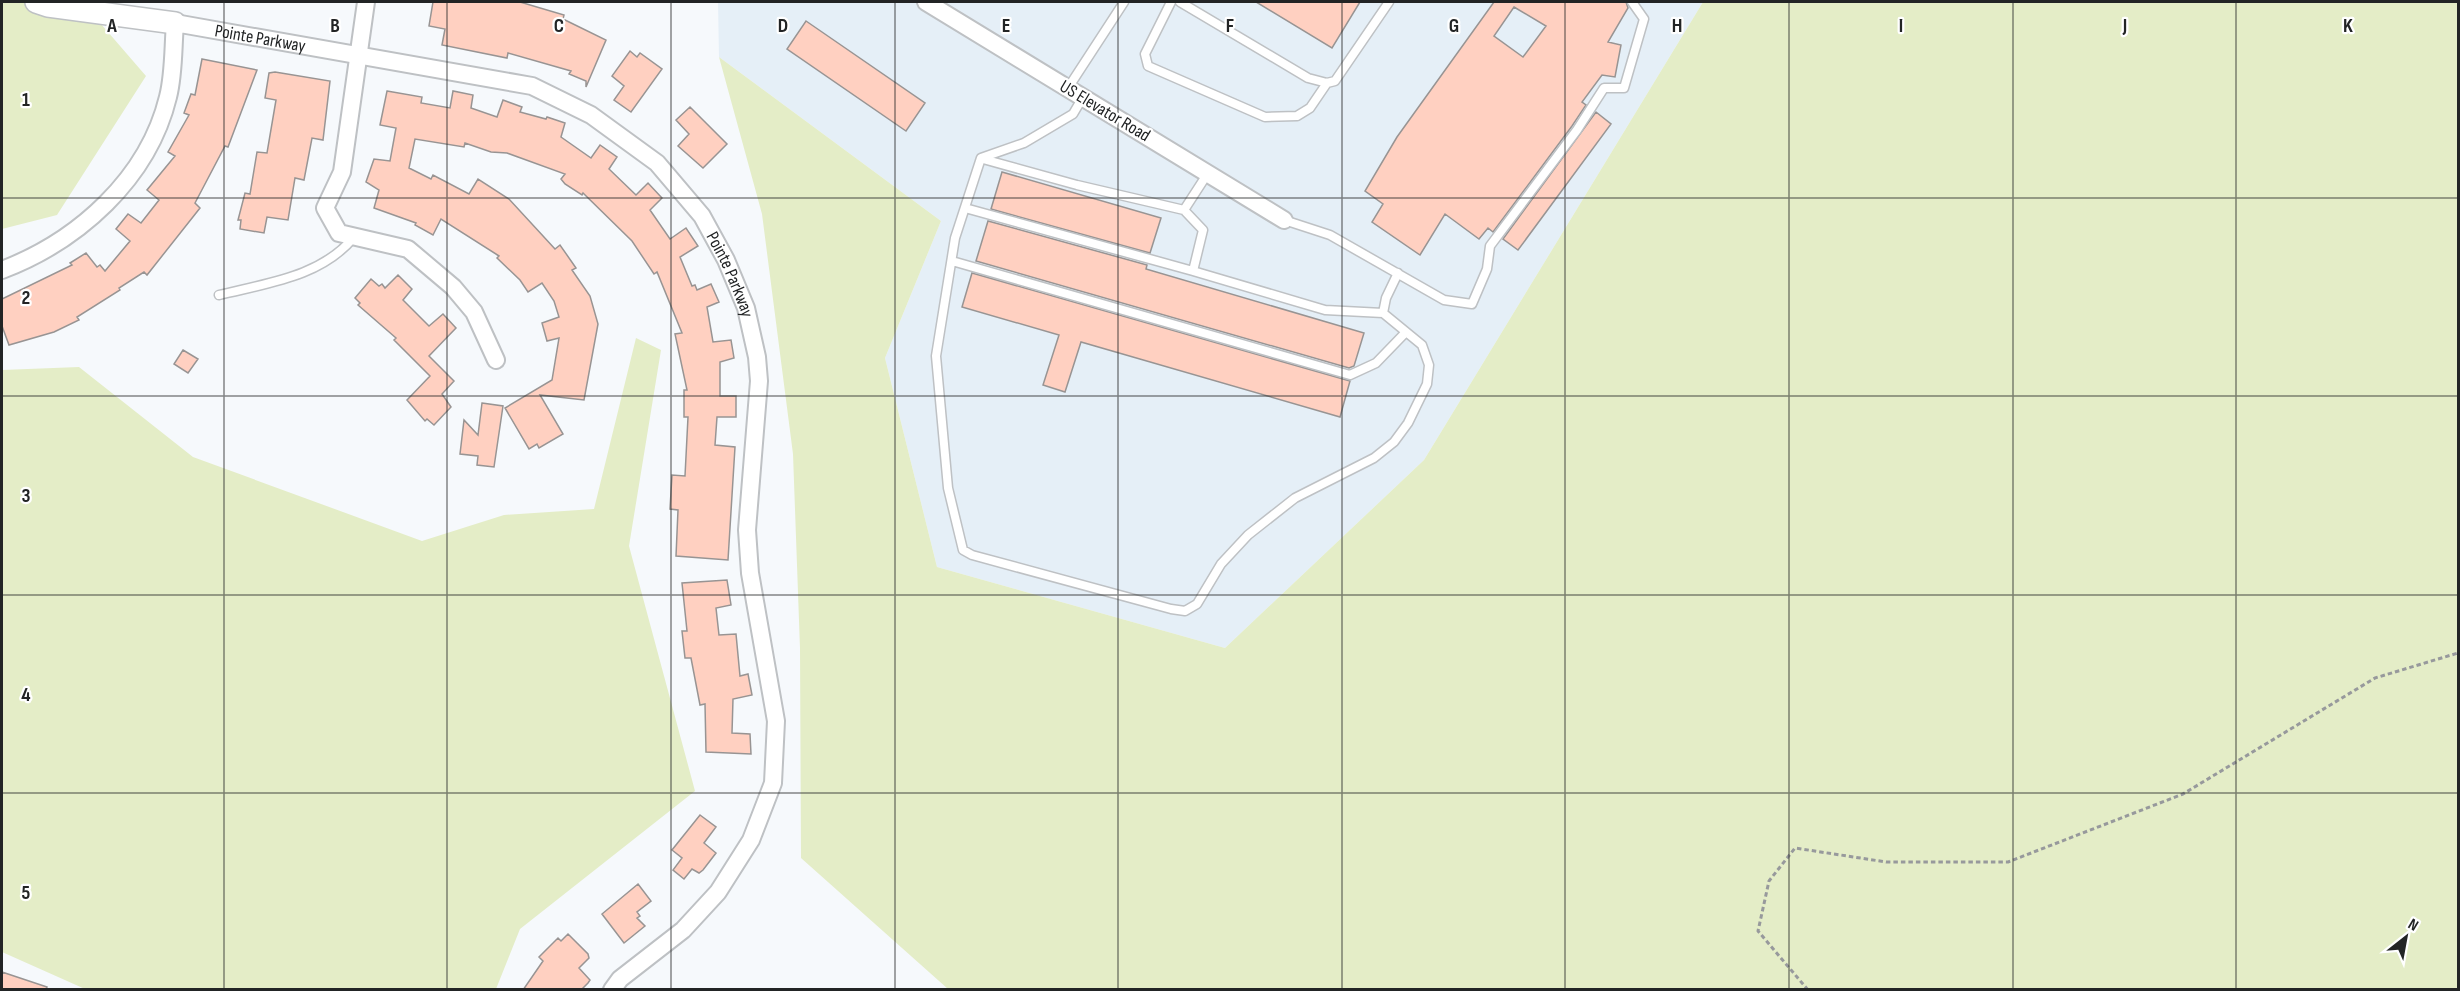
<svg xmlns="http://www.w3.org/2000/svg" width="2460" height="991" font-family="'Sofia Sans Condensed',sans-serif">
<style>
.built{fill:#e5eff7}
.green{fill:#e4edc7}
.building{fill:#ffd0c1;stroke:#989493;stroke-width:1.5;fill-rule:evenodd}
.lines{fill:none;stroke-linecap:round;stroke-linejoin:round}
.service-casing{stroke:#bec1c4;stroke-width:11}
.minor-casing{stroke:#bec1c4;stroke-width:20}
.tertiary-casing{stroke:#bec1c4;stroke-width:24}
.path{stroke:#97999c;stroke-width:3;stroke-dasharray:4.5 3;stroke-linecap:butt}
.service{stroke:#fff;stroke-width:8}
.minor{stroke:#fff;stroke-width:16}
.tertiary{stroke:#fff;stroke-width:21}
.grid{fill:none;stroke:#222425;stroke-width:1.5;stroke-opacity:0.55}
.labels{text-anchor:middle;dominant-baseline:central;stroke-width:4.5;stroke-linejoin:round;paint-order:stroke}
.street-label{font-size:18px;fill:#222425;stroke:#fff}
.grid-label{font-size:20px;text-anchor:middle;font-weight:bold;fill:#222425;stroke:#fff;stroke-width:4.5;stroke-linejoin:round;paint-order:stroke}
</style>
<rect width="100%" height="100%" fill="#f6f9fc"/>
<!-- built -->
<path class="built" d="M 718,2 L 1703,2 L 1424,460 L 1225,648 L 937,567 L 885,358 L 941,221 L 719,57 Z"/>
<!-- green -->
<path class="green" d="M 2,2 L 82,2 L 146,76 L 57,215 L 2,229 Z
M 1703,2 L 2458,2 L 2458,989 L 948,989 L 801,858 L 800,648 L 793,454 L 762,214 L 719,57 L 941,221 L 885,358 L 937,567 L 1225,648 L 1424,460 Z
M 636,338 L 661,350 L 629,546 L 695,791 L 520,929 L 496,989 L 85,989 L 2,952 L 2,370 L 79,367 L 193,457 L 422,541 L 504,515 L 594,509 Z"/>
<!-- building -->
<path class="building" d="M 433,2 L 520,2 L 564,15 L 563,19 L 606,40 L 586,87 L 586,81 L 569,74 L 571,71 L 508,53 L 507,58 L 442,45 L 445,29 L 429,26 Z
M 1256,2 L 1360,2 L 1332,48 Z
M 1494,2 L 1626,2 L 1628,8 L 1608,42 L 1621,45 L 1615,77 L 1602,75 L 1582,102 L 1586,105 L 1572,126 L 1493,232 L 1488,228 L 1479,239 L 1445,214 L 1420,255 L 1372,222 L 1383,204 L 1365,191 L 1397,137 ZM 1514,7 L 1546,26 L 1523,57 L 1494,36 Z
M 806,21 L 925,103 L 906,131 L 787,49 Z
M 630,51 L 637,57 L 640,53 L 662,69 L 631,112 L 614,100 L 624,86 L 612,76 Z
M 202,59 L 257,70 L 228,147 L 225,146 L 195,203 L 200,208 L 147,275 L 144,272 L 119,288 L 120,290 L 77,317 L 79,320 L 54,332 L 9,345 L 2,326 L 2,299 L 72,265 L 70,263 L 86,253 L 97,267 L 100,265 L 105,271 L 130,241 L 116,229 L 128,214 L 141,223 L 159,200 L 147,190 L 175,156 L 168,152 L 189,115 L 184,113 L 191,94 L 195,95 Z
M 275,72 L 330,81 L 323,140 L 312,138 L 304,180 L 295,178 L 288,220 L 267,217 L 264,233 L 240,229 L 241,220 L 238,220 L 245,193 L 250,194 L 257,152 L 267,153 L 276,100 L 265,98 L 269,73 Z
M 387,91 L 422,97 L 421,103 L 450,108 L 453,91 L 473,95 L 471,108 L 497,117 L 503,100 L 522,107 L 520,112 L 546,119 L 547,117 L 565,123 L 561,137 L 591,158 L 600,145 L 617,157 L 609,169 L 636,195 L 648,183 L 662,198 L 650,210 L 670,239 L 686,228 L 698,246 L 680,257 L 692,286 L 695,285 L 697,290 L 711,284 L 719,302 L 707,307 L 713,342 L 731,340 L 734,358 L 720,362 L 720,396 L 736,396 L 736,417 L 717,417 L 715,445 L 735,447 L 728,560 L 676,556 L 678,510 L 670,509 L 672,475 L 685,476 L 688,417 L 684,417 L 684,390 L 687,390 L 675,334 L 682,333 L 657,272 L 654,274 L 632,241 L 583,193 L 582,195 L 565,184 L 561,179 L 565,174 L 507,153 L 491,152 L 465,143 L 464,147 L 415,139 L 409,168 L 431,179 L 433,175 L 469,194 L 478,179 L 509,199 L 555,249 L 560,245 L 576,268 L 572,270 L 590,296 L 598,324 L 584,400 L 540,395 L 563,434 L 539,448 L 537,444 L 529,449 L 505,408 L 552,380 L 559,338 L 547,341 L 542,323 L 559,317 L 554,301 L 542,283 L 528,292 L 520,280 L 497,258 L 499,256 L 441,219 L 433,235 L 415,225 L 416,223 L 374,208 L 379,190 L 366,182 L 374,159 L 390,161 L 396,128 L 380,125 Z
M 690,107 L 727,144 L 703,168 L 678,146 L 689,134 L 676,120 Z
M 1596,112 L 1611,124 L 1518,250 L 1503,239 Z
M 1002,172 L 1161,218 L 1150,253 L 991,209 Z
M 988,221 L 1147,265 L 1146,269 L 1364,333 L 1354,366 L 1349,368 L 976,261 Z
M 972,273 L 1350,381 L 1340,417 L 1081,342 L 1065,392 L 1043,385 L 1059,335 L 962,307 Z
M 398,275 L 412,289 L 403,300 L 429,326 L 443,314 L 456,328 L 429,356 L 454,381 L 442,394 L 451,407 L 434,425 L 427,419 L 425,421 L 407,400 L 430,376 L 394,340 L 396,338 L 358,305 L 360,303 L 355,298 L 371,279 L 379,286 L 382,284 L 385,288 Z
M 183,350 L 198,359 L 188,373 L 174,364 Z
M 482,403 L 503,406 L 494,467 L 477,465 L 478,456 L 460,454 L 464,420 L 478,435 Z
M 727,580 L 731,605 L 716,608 L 719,635 L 736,634 L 740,676 L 748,674 L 752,695 L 733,699 L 732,733 L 750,734 L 751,754 L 706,752 L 705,704 L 700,705 L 691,658 L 685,658 L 682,631 L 687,631 L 682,583 Z
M 700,815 L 716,827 L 704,843 L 716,853 L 703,870 L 699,873 L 692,869 L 684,879 L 673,870 L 682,858 L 672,850 Z
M 638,884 L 651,901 L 637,912 L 640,916 L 637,918 L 645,926 L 624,943 L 602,914 Z
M 568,934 L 588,954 L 589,958 L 579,968 L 590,980 L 588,983 L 581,990 L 523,990 L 543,961 L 539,957 L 558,938 L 561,941 Z
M 2,972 L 47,987 L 46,990 L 2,990 Z"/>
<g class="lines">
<!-- service casing -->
<g class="service-casing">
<path id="service" d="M 1171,2 L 1145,54 L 1148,66 L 1265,117 L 1297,116 L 1310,108 L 1327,83
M 1180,2 L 1308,78 L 1327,83 L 1335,81 L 1389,2
M 1068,88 L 1124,2
M 1083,97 L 1073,114 L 1024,143 L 981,158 L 955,238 L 936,356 L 948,488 L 963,550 L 972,555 L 1171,609 L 1185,611 L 1197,604 L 1221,564 L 1248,535 L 1295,498 L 1374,458 L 1394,442 L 1408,423 L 1427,384 L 1429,365 L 1422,345 L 1383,313 L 1386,298 L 1398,273
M 983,159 L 1077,185 L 1184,210 L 1208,173
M 965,208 L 1193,271 L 1203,230 L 1184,210
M 1284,220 L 1330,235 L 1444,300 L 1472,304 L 1487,269 L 1490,246 L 1577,130 L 1604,88 L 1624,88 L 1644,19 L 1632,2
M 952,261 L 1350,375 L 1376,363 L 1406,332
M 1193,271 L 1325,310 L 1383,313
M 219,295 C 267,283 321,277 354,237"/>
</g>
<!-- minor casing -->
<g class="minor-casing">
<g id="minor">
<path d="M 366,2 L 342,172 L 325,208 L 339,233 L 408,249 L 453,287 L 474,312 L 496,360"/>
<path d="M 926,2 L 1284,220"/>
<path id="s1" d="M 2,270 C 78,241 148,179 168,97 C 174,74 173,47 175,23 L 532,86 L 591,115 L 657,163 L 702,216 L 726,260 L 746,308 L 757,357 L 759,381 L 747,530 L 750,573 L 776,721 L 773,783 L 751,840 L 718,892 L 683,930 L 620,979 L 612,990"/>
</g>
</g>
<!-- tertiary casing -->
<g class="tertiary-casing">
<path id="tertiary" d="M 36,2 L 48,6 L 175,23"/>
</g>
<!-- path -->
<path class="path" d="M 1808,990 L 1758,931 L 1769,881 L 1795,848 L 1886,862 L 2008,862 L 2183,794 L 2375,678 L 2458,653"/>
<!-- service -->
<use href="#service" class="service"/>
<!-- minor -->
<use href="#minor" class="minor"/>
<!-- tertiary -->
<use href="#tertiary" class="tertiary"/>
</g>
<!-- grid -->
<path class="grid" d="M 224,2 L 224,990M 447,2 L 447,990M 671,2 L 671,990M 895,2 L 895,990M 1118,2 L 1118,990M 1342,2 L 1342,990M 1565,2 L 1565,990M 1789,2 L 1789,990M 2013,2 L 2013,990M 2236,2 L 2236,990M 2,198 L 2458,198M 2,396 L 2458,396M 2,595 L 2458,595M 2,793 L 2458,793"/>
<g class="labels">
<!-- street labels -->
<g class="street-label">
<text stroke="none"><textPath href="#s1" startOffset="410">Pointe Parkway</textPath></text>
<text transform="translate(1105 111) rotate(31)">US Elevator Road</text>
<text stroke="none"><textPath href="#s1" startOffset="968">Pointe Parkway</textPath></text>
</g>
</g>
<g class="grid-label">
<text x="112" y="32">A</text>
<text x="335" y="32">B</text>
<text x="559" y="32">C</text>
<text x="783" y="32">D</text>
<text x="1006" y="32">E</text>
<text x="1230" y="32">F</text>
<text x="1454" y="32">G</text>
<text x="1677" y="32">H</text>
<text x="1901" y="32">I</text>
<text x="2125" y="32">J</text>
<text x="2348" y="32">K</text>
<text x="26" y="106">1</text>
<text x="26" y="304">2</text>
<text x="26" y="502">3</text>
<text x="26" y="701">4</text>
<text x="26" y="899">5</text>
</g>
<!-- border -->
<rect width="2460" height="991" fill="none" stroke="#222425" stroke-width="6"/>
<!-- north arrow -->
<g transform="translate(2406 937) rotate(31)" stroke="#ffffff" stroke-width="4.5" paint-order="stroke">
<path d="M0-4.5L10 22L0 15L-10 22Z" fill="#222425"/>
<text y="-9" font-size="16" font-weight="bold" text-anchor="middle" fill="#222425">N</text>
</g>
</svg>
